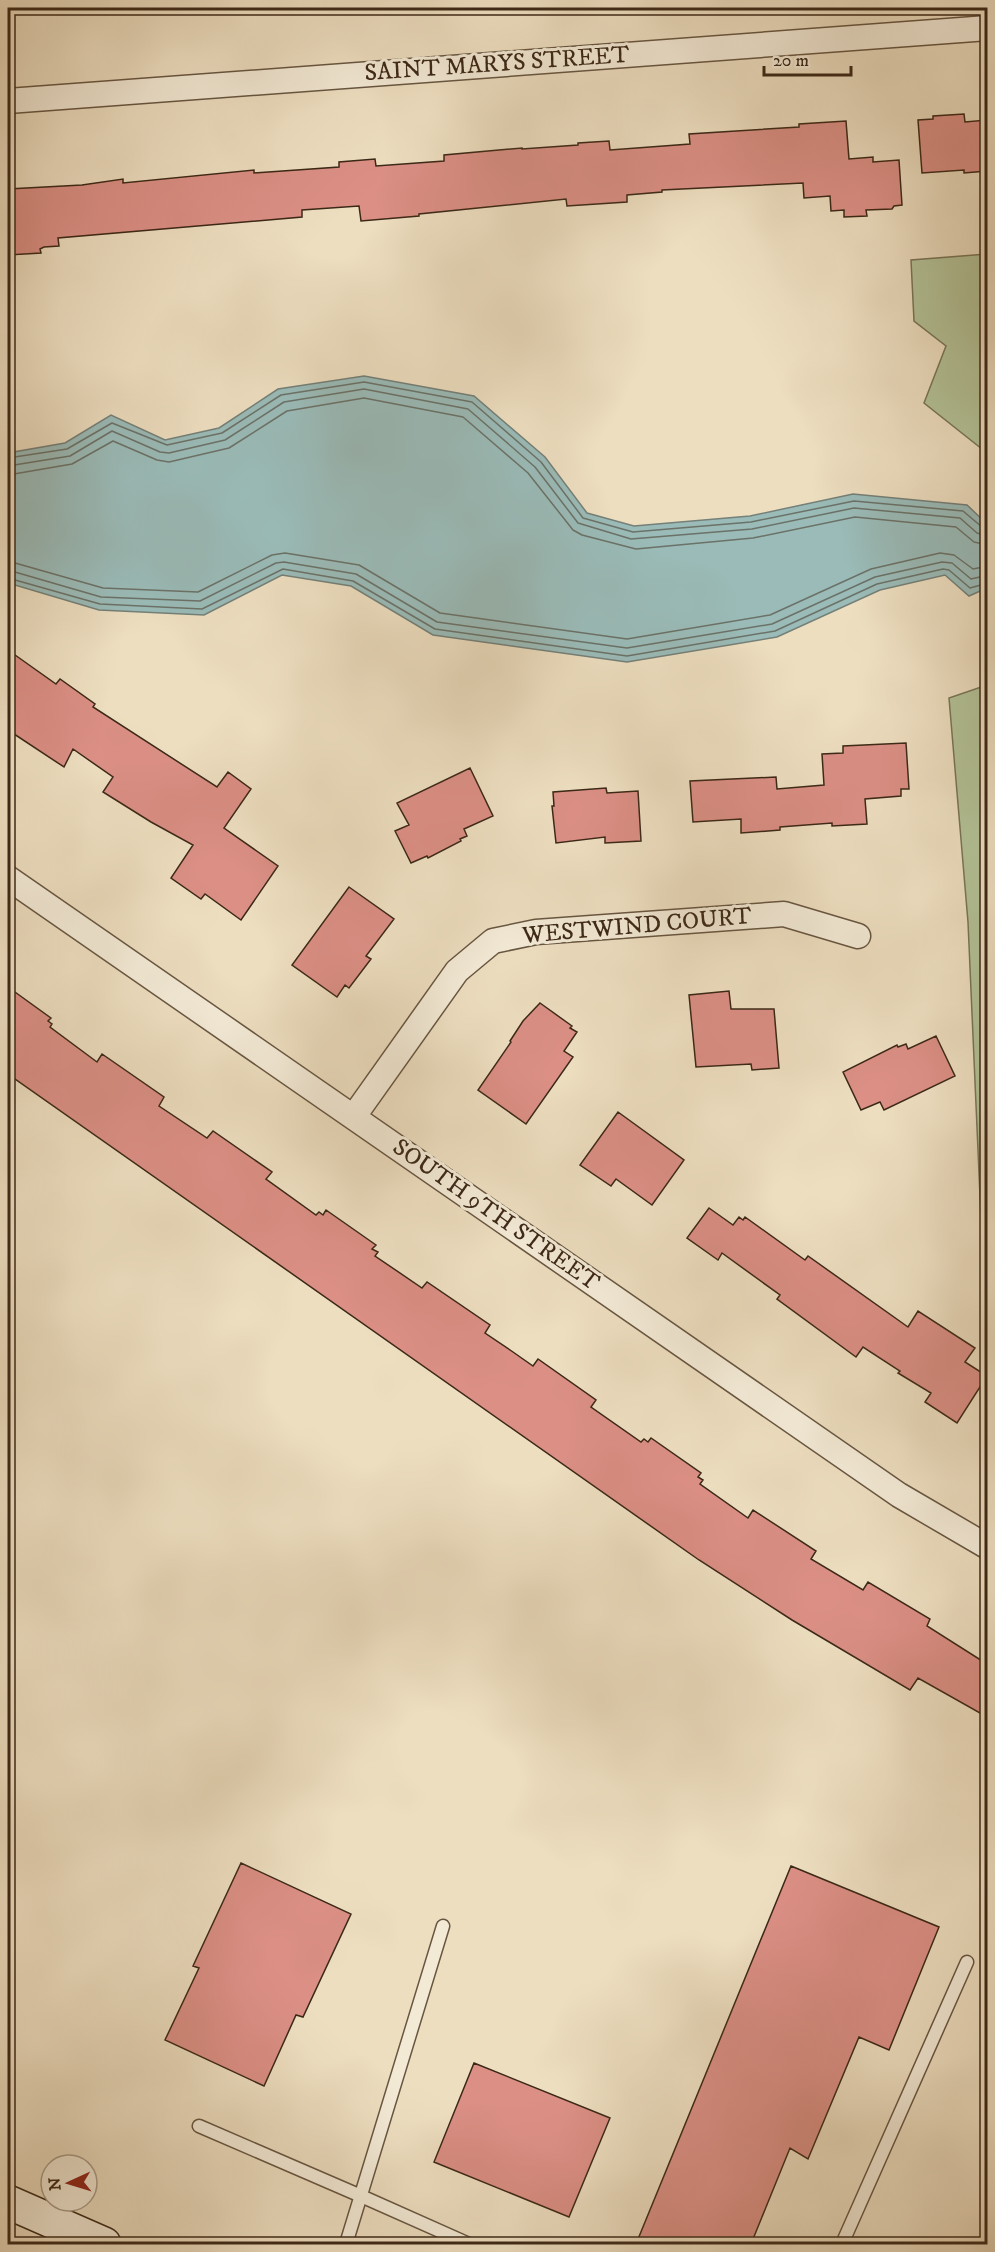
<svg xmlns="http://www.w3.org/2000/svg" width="995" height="2252" font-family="'IM FELL DW Pica',serif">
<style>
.green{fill:#b3c297;stroke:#787557;stroke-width:1.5}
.water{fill:#9abbb8;stroke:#748078;stroke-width:1.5}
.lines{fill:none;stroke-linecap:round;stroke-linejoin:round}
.shore{stroke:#6b7268;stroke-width:1.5}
.building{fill:#db8f85;stroke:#3c2817;stroke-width:1.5}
.service-casing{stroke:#685641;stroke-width:15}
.minor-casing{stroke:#685641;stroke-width:27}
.secondary-casing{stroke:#3c2817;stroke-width:36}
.service{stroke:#f3ead6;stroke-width:12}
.minor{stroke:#f3ead6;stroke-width:24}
.secondary{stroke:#f3ead6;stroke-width:33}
.labels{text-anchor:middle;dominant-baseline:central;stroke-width:6;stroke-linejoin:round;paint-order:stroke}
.street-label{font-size:24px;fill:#3c2817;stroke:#f3ead6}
</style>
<rect width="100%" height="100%" fill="#eddec0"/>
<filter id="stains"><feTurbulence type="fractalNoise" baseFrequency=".00333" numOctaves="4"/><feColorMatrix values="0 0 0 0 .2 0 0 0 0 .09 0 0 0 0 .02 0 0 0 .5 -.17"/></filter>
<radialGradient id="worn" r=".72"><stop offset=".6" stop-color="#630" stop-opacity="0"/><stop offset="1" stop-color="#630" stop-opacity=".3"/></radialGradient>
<!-- green -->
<path class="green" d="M 987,254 L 988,254 L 987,453 L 924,403 L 946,346 L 914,321 L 911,260 Z
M 987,685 L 988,685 L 987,1356 L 968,922 L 949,698 Z"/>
<!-- water -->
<path class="water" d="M 364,376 L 474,396 L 545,457 L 587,513 L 634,526 L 750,516 L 853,494 L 967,505 L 987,524 L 987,588 L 969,596 L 945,575 L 880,590 L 777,637 L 627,662 L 433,635 L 351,586 L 282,575 L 204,615 L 99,610 L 8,583 L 8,453 L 65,443 L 111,415 L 165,440 L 219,428 L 278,389 Z"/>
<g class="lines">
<!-- shore -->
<path class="shore" d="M 8,458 L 67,449 L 112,423 L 167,445 L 222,433 L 281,395 L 364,382 L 472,402 L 541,462 L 583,518 L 633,532 L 751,522 L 854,501 L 963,511 L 982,527 L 988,528
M 8,466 L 70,456 L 112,431 L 160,452 L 169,453 L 225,440 L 284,402 L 364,389 L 468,409 L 535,467 L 578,523 L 631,539 L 752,529 L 854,508 L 960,518 L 977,533 L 988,536
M 8,475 L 72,464 L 113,441 L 157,460 L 169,462 L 229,448 L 287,411 L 364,398 L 463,417 L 528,473 L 573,530 L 582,535 L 636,549 L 753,538 L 855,517 L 956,527 L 974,542 L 988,545
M 8,561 L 103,588 L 198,592 L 272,555 L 285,553 L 359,565 L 440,613 L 627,639 L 770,615 L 871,569 L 940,553 L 954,555 L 973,569 L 988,566
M 8,570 L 101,597 L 200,601 L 276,563 L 284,562 L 356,574 L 437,622 L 627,648 L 772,624 L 875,577 L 942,562 L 952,563 L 971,579 L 988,575
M 8,578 L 100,604 L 202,609 L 283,569 L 353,581 L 435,629 L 627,656 L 775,631 L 877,584 L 943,569 L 949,570 L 970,588 L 988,583"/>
</g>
<!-- building -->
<path class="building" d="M 964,114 L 965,122 L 987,120 L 987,171 L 964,173 L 964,170 L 922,173 L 918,120 L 933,119 L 933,116 Z
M 846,121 L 849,159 L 873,157 L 873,162 L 899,160 L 902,205 L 894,206 L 892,209 L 866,210 L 867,216 L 844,217 L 844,210 L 831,211 L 830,196 L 804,198 L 803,183 L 662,190 L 662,192 L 627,195 L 627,202 L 567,206 L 566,199 L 419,214 L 419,216 L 361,221 L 359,206 L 302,210 L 302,217 L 58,238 L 59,246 L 44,247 L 40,249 L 41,253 L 8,255 L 8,189 L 82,185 L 123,179 L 123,183 L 254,170 L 254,173 L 339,167 L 339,162 L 375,159 L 376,166 L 444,161 L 444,155 L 522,148 L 522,149 L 578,145 L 578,143 L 609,141 L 610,150 L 690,144 L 689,134 L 799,127 L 799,124 Z
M 8,650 L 56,684 L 60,679 L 95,704 L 93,707 L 217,787 L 228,772 L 251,789 L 224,828 L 278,866 L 241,920 L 205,894 L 201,899 L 171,878 L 193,845 L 151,822 L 103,792 L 113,777 L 73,749 L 64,767 L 8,730 Z
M 906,743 L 909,789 L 901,789 L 901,796 L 865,799 L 867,824 L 832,826 L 832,823 L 780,827 L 780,830 L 741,833 L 741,819 L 693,822 L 690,781 L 776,777 L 777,789 L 824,785 L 822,754 L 843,753 L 843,746 Z
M 470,768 L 493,816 L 464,829 L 467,836 L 460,839 L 461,841 L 428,858 L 427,856 L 411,863 L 395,831 L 409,825 L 397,803 Z
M 606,788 L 607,793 L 638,791 L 641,841 L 605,843 L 605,837 L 556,843 L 552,806 L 554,806 L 553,792 Z
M 349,887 L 394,919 L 366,956 L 371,959 L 349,988 L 345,985 L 337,997 L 292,965 Z
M 8,987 L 51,1018 L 48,1021 L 52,1024 L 50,1027 L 97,1062 L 102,1054 L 164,1097 L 159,1106 L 207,1138 L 213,1131 L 272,1172 L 266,1179 L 316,1215 L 319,1212 L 323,1215 L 326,1210 L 376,1245 L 372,1249 L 378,1252 L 375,1256 L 422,1288 L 427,1282 L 490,1325 L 485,1333 L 513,1352 L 533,1366 L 538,1359 L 596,1400 L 591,1407 L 641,1442 L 644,1439 L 648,1442 L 651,1438 L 701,1473 L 698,1477 L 703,1480 L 700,1484 L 748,1518 L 753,1510 L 816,1551 L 811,1559 L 863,1590 L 868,1582 L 930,1619 L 927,1626 L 987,1664 L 987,1717 L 918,1678 L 910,1690 L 792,1620 L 699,1560 L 8,1074 Z
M 729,991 L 731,1009 L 774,1009 L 779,1068 L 752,1070 L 751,1064 L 696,1067 L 689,995 Z
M 540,1003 L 572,1026 L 570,1028 L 577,1032 L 564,1051 L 573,1057 L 526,1124 L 478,1090 L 511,1042 L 510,1041 L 523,1021 Z
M 936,1036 L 955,1076 L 884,1110 L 880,1102 L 861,1110 L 843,1072 L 897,1045 L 898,1047 L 906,1044 L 908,1049 Z
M 618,1112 L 684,1160 L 652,1205 L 616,1179 L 611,1186 L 580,1165 Z
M 709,1208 L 733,1225 L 739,1217 L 743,1220 L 745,1217 L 805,1260 L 808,1256 L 908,1327 L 918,1311 L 975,1348 L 965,1362 L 987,1376 L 957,1423 L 925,1402 L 931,1393 L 898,1373 L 900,1371 L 863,1347 L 856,1357 L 777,1299 L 780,1295 L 722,1253 L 718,1260 L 687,1238 Z
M 241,1863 L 351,1914 L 303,2017 L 296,2015 L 264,2086 L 165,2040 L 199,1968 L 193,1966 Z
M 791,1866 L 939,1927 L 889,2050 L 859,2037 L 808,2159 L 790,2148 L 751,2244 L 636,2244 Z
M 474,2063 L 610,2118 L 569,2217 L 434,2162 Z"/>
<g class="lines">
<!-- service casing -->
<g class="service-casing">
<path id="service" d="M 199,2126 L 361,2196 L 469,2244
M 346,2244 L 443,1926
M 842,2244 L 967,1962"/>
</g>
<!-- minor casing -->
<g class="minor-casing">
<path id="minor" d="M 8,101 L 988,28
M 8,878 L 899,1495 L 988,1547
M 354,1116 L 457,971 L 493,941 L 536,932 L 784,914 L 858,936"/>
</g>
<!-- secondary casing -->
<g class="secondary-casing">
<path id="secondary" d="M 8,2202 L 104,2244"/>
</g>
<!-- service -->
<use href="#service" class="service"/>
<!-- minor -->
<use href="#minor" class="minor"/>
<!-- secondary -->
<use href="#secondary" class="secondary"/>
</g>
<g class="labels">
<!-- street labels -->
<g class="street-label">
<text transform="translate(497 64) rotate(-4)">SAINT MARYS STREET</text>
<text transform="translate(637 926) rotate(-5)">WESTWIND COURT</text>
<text transform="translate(496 1215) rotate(35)">SOUTH 9TH STREET</text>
</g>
</g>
<!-- margin -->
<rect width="995" height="2252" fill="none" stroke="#eddec0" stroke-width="30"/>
<rect x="9" y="9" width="977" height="2234" fill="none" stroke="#3c2817" stroke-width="3"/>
<rect x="15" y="15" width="965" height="2222" fill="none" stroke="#3c2817" stroke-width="1.5"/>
<!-- north arrow -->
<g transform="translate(69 2183) rotate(266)"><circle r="28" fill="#f3ead6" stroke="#aa9c8a" stroke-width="1.5"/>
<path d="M0-4.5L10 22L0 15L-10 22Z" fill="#8f2418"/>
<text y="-9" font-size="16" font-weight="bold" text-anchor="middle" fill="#3c2817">N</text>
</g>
<!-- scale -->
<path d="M764 66v9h87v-9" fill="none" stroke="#3c2817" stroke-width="3"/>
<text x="773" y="66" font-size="18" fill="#3c2817" stroke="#f3ead6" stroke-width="4.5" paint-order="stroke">20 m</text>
<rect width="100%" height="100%" filter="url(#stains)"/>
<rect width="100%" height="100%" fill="url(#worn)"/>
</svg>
